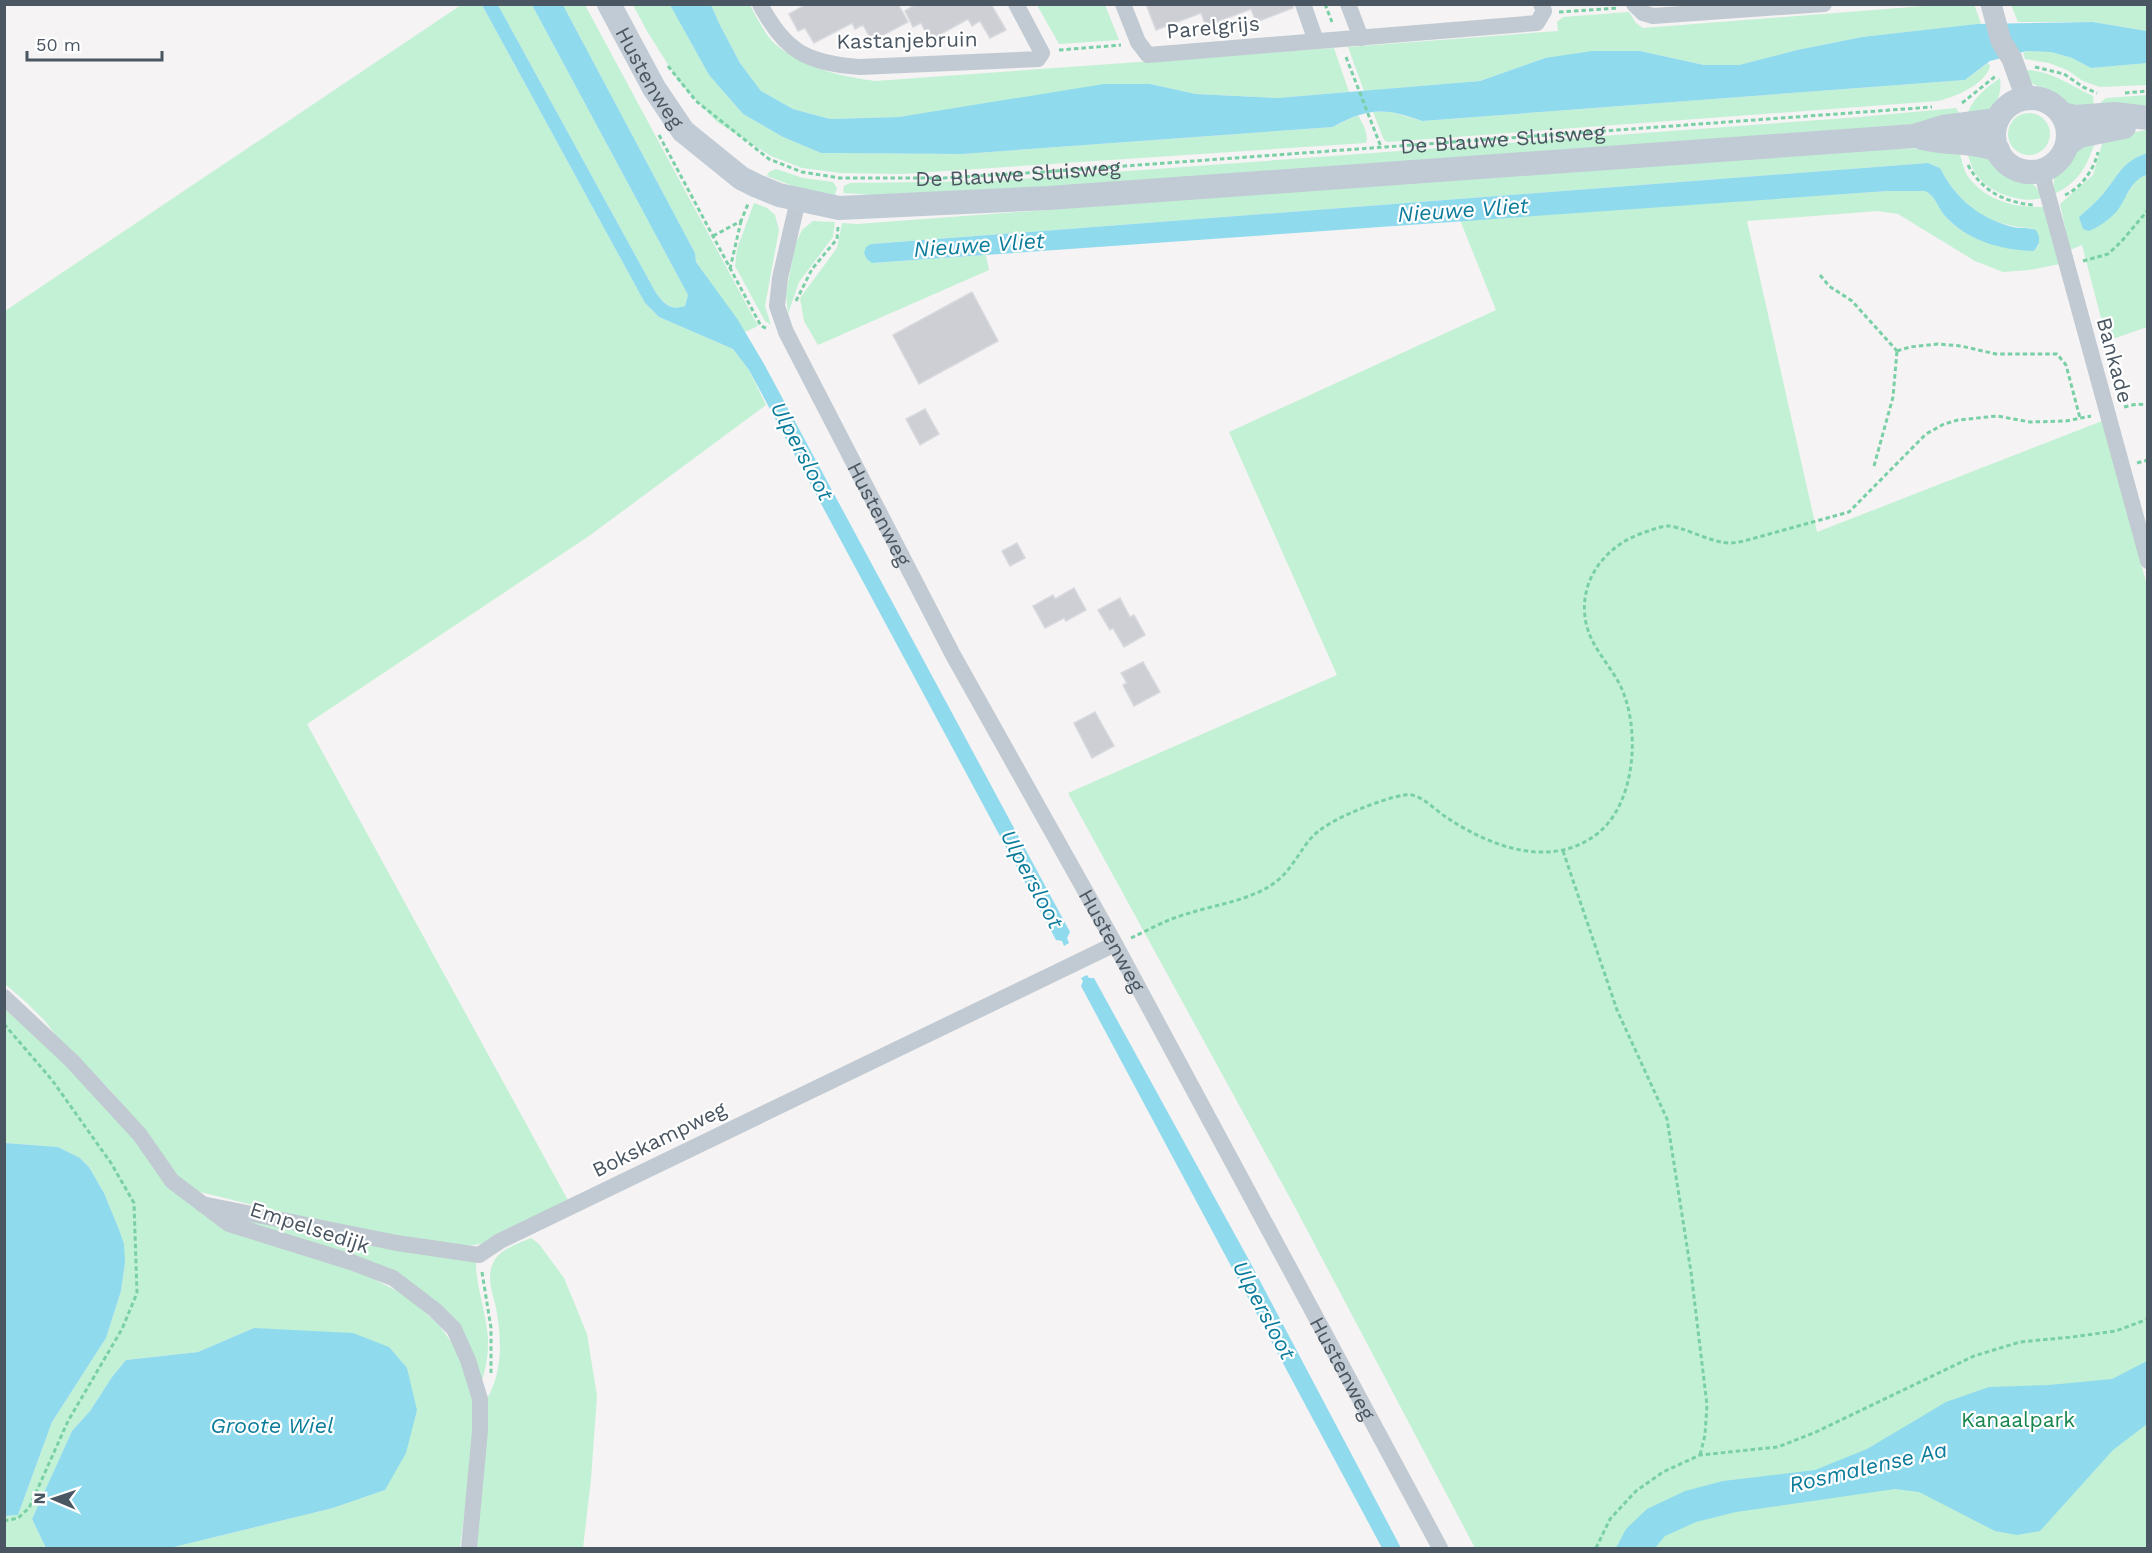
<svg xmlns="http://www.w3.org/2000/svg" width="2152" height="1553" font-family="'Work Sans',sans-serif">
<style>
.green{fill:#c3f1d5}
.water{fill:#90daee}
.building{fill:#cdcfd5;stroke:#d7d9de;stroke-width:1.5}
.lines{fill:none;stroke-linecap:round;stroke-linejoin:round}
.path{stroke:#7ad0a6;stroke-width:3;stroke-dasharray:4.5 3;stroke-linecap:butt}
.minor{stroke:#c1cad2;stroke-width:16}
.tertiary{stroke:#c1cad2;stroke-width:21}
.secondary{stroke:#c1cbd6;stroke-width:24}
.labels{text-anchor:middle;dominant-baseline:central;stroke-width:4.5;stroke-linejoin:round;paint-order:stroke}
.street-label{font-size:21px;fill:#4a5661;stroke:#fff}
.park-label{font-size:21px;fill:#17864f;stroke:#fff}
.water-label{font-size:22px;font-style:italic;fill:#0c7c9b;stroke:#fff}
</style>
<rect width="100%" height="100%" fill="#f5f3f3"/>
<!-- green -->
<path class="green" d="M 1974,4 L 1981,24 L 1862,37 L 1797,50 L 1739,65 L 1704,65 L 1640,51 L 1545,58 L 1480,81 L 1364,91 L 1348,47 L 1558,31 L 1557,22 L 1563,17 L 1629,12 L 1636,23 L 1643,28 L 1937,5 Z
M 461,5 L 482,5 L 645,303 L 659,317 L 733,349 L 749,370 L 766,405 L 589,536 L 307,724 L 570,1204 C 542,1218 493,1247 462,1246 L 326,1223 L 196,1191 L 178,1177 L 111,1091 L 55,1034 L 45,1021 L 27,1003 L 5,984 L 5,311 Z
M 498,5 L 532,5 L 688,295 L 685,306 C 671,311 666,304 656,293 Z
M 563,5 L 585,5 L 758,326 L 745,332 L 696,262 L 695,253 Z
M 633,5 L 670,5 L 709,75 L 743,114 L 783,137 L 821,153 L 962,154 L 1333,127 L 1358,115 C 1362,123 1369,133 1366,143 L 1335,145 L 901,174 L 841,173 L 802,168 L 771,156 L 717,122 L 679,82 L 647,31 Z
M 711,5 L 750,5 C 757,18 764,33 775,44 C 804,68 839,76 875,81 L 1334,48 L 1349,92 L 1277,98 L 1196,94 L 1150,84 L 899,117 L 830,119 L 793,109 L 761,91 L 740,63 L 720,25 Z
M 1037,5 L 1105,5 L 1119,40 L 1059,44 Z
M 2011,5 L 2147,5 L 2147,31 L 2093,22 L 2018,22 Z
M 2027,51 L 2051,52 L 2072,58 L 2091,68 L 2147,63 L 2147,85 L 2100,87 L 2083,81 L 2067,70 L 2049,63 L 2025,59 L 2023,53 Z
M 1988,63 L 1990,66 C 1986,84 1955,97 1938,101 L 1388,142 L 1384,140 L 1373,112 L 1391,112 L 1422,121 L 1965,80 Z
M 2030,70 C 2055,73 2071,86 2093,96 L 2094,108 L 2066,104 L 2050,91 L 2033,84 L 2023,71 Z
M 2000,78 C 2004,105 1986,112 1965,120 C 1971,100 1983,90 2000,78 Z
M 2147,95 L 2147,107 L 2101,109 L 2101,102 L 2106,98 Z
M 1956,108 L 1960,114 L 1957,121 L 1892,126 L 1026,190 L 874,195 L 843,193 L 844,186 L 850,183 L 994,181 L 1860,117 Z
M2008 134a21 21 0 1 1 42 0a21 21 0 1 1-42 0Z
M 2147,130 L 2147,153 C 2121,162 2120,175 2103,194 C 2096,202 2087,210 2079,217 L 2127,195 L 2136,180 L 2147,175 L 2147,327 L 2107,341 L 2082,245 L 2070,250 L 2060,204 L 2093,175 L 2104,137 Z
M 2096,140 C 2087,165 2080,182 2054,194 L 2054,179 L 2062,165 L 2078,146 Z
M 1958,148 C 1961,156 1963,168 1967,175 C 1985,201 2015,208 2044,207 L 2060,264 L 2029,270 L 2003,272 L 1975,261 L 1898,214 L 1878,211 L 1747,221 L 1817,532 L 2102,421 L 2148,589 L 2147,1548 L 1475,1548 L 1296,1209 L 1068,793 L 1337,675 L 1229,432 L 1496,310 L 1460,220 L 1888,191 L 1925,191 C 1935,195 1938,208 1945,216 C 1968,243 2001,245 2034,251 L 2039,245 L 2031,228 C 1988,226 1960,206 1940,168 L 1928,163 L 871,244 L 872,263 L 986,255 L 989,270 L 818,345 L 804,321 L 800,298 L 837,248 L 842,223 L 857,224 L 1862,149 Z
M 1965,148 L 1984,153 L 2002,171 L 2018,179 L 2032,183 L 2045,197 C 2023,205 1990,194 1976,174 C 1971,167 1969,156 1965,148 Z
M 776,169 L 803,178 L 833,182 L 837,188 L 835,195 L 798,188 L 767,176 L 769,172 Z
M 754,203 L 767,208 L 775,215 L 779,230 L 765,306 L 771,325 L 765,321 L 735,266 L 737,249 Z
M 813,221 L 835,222 L 833,237 L 799,282 L 788,314 L 786,294 L 795,245 L 802,230 Z
M 5,1007 C 38,1039 74,1070 105,1104 C 143,1146 167,1194 218,1224 L 364,1274 L 407,1296 L 439,1325 L 452,1343 L 462,1363 L 471,1389 L 475,1432 L 460,1548 L 170,1548 L 333,1508 L 385,1490 L 254,1328 L 198,1352 L 126,1360 L 112,1377 L 90,1411 L 72,1431 L 32,1519 L 46,1548 L 5,1548 L 5,1516 L 18,1515 L 52,1422 L 106,1338 L 121,1291 L 125,1263 L 118,1227 L 104,1193 L 89,1167 L 80,1158 L 58,1147 L 5,1143 Z
M 233,1217 L 476,1262 C 476,1284 483,1302 486,1323 C 490,1343 488,1364 481,1383 L 440,1306 Z
M 531,1238 L 539,1244 L 564,1278 L 587,1334 L 597,1396 L 591,1479 L 583,1548 L 472,1548 L 485,1402 C 503,1374 502,1340 496,1308 C 493,1294 486,1278 493,1263 C 499,1249 518,1244 531,1238 Z"/>
<!-- water -->
<path class="water" d="M 482,5 L 498,5 L 656,293 C 665,304 670,311 685,306 L 688,295 L 532,5 L 563,5 L 695,253 L 696,262 L 738,320 L 764,364 L 1070,932 L 1067,938 L 1069,943 L 1064,946 L 1062,941 L 1056,940 L 749,370 L 733,349 L 659,317 L 645,303 Z
M 670,5 L 711,5 L 720,25 L 740,63 L 761,91 L 793,109 L 830,119 L 899,117 L 1104,84 L 1150,84 L 1196,94 L 1277,98 L 1480,81 L 1545,58 L 1592,51 L 1640,51 L 1704,65 L 1739,65 L 1797,50 L 1862,37 L 1977,24 L 2093,22 L 2147,31 L 2148,63 L 2091,68 L 2072,58 L 2051,52 L 2027,51 L 1990,61 L 1965,80 L 1422,121 C 1384,107 1367,108 1333,127 L 962,154 L 821,153 L 783,137 L 743,114 L 709,75 Z
M 2147,153 L 2147,175 C 2131,179 2127,198 2117,211 C 2110,219 2099,227 2089,231 L 2083,229 L 2079,217 C 2087,210 2096,202 2103,194 C 2120,174 2121,162 2147,153 Z
M 1928,163 L 1940,168 C 1955,197 1976,216 2009,226 C 2018,229 2027,227 2036,230 C 2041,238 2040,244 2034,251 C 2001,250 1968,241 1945,216 C 1938,208 1935,195 1925,191 L 1888,191 L 872,263 L 867,259 L 864,253 L 866,247 L 871,244 Z
M 1087,975 L 1089,978 L 1094,978 L 1250,1262 L 1401,1548 L 1382,1548 L 1081,986 L 1083,981 L 1081,978 Z
M 5,1143 L 58,1147 L 80,1158 L 89,1167 L 104,1193 L 118,1227 L 124,1244 L 125,1263 L 121,1291 L 106,1338 L 52,1422 L 18,1515 L 5,1516 Z
M 254,1328 L 353,1333 L 389,1347 L 407,1368 L 417,1410 L 406,1453 L 385,1490 L 333,1508 L 170,1548 L 46,1548 L 32,1519 L 72,1431 L 90,1411 L 112,1377 L 126,1360 L 198,1352 Z
M 2147,1361 L 2147,1424 L 2113,1450 L 2040,1531 L 2017,1535 L 1995,1531 L 1919,1492 L 1895,1489 L 1736,1512 L 1696,1522 L 1665,1536 L 1655,1548 L 1616,1548 L 1626,1529 L 1647,1509 L 1685,1491 L 1723,1481 L 1815,1470 L 1867,1449 L 1946,1402 L 1989,1387 L 2049,1385 L 2112,1379 Z"/>
<!-- building -->
<path class="building" d="M 807,4 L 898,4 L 908,22 L 872,41 L 863,25 L 855,29 L 852,23 L 814,43 L 805,28 L 798,31 L 789,14 Z
M 916,4 L 994,4 L 992,6 L 1006,30 L 990,38 L 980,21 L 972,26 L 968,19 L 930,40 L 921,23 L 913,27 L 905,11 Z
M 1146,4 L 1293,4 L 1293,8 L 1256,22 L 1251,9 L 1206,26 L 1201,13 L 1156,30 Z
M 972,292 L 998,341 L 919,384 L 893,335 Z
M 925,409 L 939,434 L 920,445 L 906,419 Z
M 1017,543 L 1025,558 L 1010,566 L 1002,551 Z
M 1074,588 L 1086,610 L 1066,621 L 1064,618 L 1045,628 L 1033,606 L 1053,595 L 1055,599 Z
M 1120,598 L 1130,617 L 1134,615 L 1145,635 L 1124,647 L 1113,628 L 1110,630 L 1098,610 Z
M 1143,662 L 1160,692 L 1134,706 L 1123,685 L 1127,683 L 1121,673 Z
M 1095,712 L 1114,746 L 1092,758 L 1074,723 Z"/>
<g class="lines">
<!-- path -->
<g class="path">
<path d="M 1325,4 L 1332,22"/>
<path d="M 1559,12 L 1618,8"/>
<path d="M 1059,50 L 1121,45"/>
<path d="M 1346,57 L 1381,147"/>
<path id="s1" d="M 668,66 L 696,101 L 769,159 L 802,172 L 840,178 L 944,178 L 1043,172 L 1932,107"/>
<path d="M 2035,67 L 2064,74 L 2083,87 L 2097,93"/>
<path d="M 2125,93 L 2148,91"/>
<path d="M 1962,103 L 1997,75"/>
<path d="M 659,135 L 761,326 L 766,328"/>
<path d="M 1968,165 C 1982,191 2004,202 2033,205"/>
<path d="M 2065,195 C 2081,188 2094,170 2098,152"/>
<path d="M 713,236 L 741,221 L 748,204"/>
<path d="M 2083,261 L 2108,254 L 2121,242 L 2148,210"/>
<path d="M 730,269 L 741,221"/>
<path d="M 1820,275 L 1829,286 L 1852,301 L 1897,351"/>
<path d="M 796,301 L 812,269 L 837,239 L 838,227"/>
<path d="M 1897,351 L 1910,347 L 1938,344 L 1961,346 L 1996,354 L 2057,354 L 2066,365 L 2080,418"/>
<path d="M 2124,407 L 2137,404 L 2148,405"/>
<path d="M 2137,463 L 2148,460"/>
<path d="M 1874,466 L 1893,397 L 1897,351"/>
<path d="M 1563,851 L 1617,1010 L 1667,1119 L 1691,1272 L 1707,1405 L 1705,1435 L 1700,1455"/>
<path d="M 1131,938 C 1150,929 1170,918 1190,913 C 1218,904 1253,900 1277,881 C 1293,868 1301,848 1314,835 C 1330,819 1381,799 1404,795 C 1420,792 1433,809 1446,817 C 1489,846 1550,870 1597,834 C 1637,803 1641,725 1619,683 C 1608,663 1591,646 1586,623 C 1577,579 1608,542 1649,531 C 1654,529 1662,526 1668,526 C 1672,526 1678,528 1682,529 C 1695,533 1716,543 1729,543 C 1734,543 1739,542 1744,541 L 1849,512 L 1926,434 L 1944,424 L 1958,420 L 1997,416 L 2030,422 L 2066,421 L 2091,416"/>
<path d="M 4,1024 L 52,1080 L 111,1163 L 134,1203 L 137,1293 L 122,1329 L 68,1421 L 29,1508 L 18,1518 L 4,1521"/>
<path d="M 482,1272 L 491,1328 L 491,1373"/>
<path d="M 1596,1548 L 1610,1519 L 1636,1491 L 1663,1472 L 1700,1455 L 1778,1447 L 1816,1432 L 1974,1356 L 2020,1342 L 2072,1337 L 2116,1331 L 2148,1319"/>
</g>
<!-- minor -->
<g class="minor">
<path d="M 760,4 C 785,52 807,63 860,67 L 1038,59 L 1042,53 L 1016,4"/>
<path d="M 1123,4 L 1138,42 L 1148,55 L 1537,23 L 1544,11 L 1541,4"/>
<path d="M 1303,4 L 1316,41"/>
<path d="M 1348,4 L 1361,38"/>
<path d="M 1634,4 L 1643,13 L 1653,16 L 1824,4"/>
<path d="M 2041,170 L 2148,561"/>
<path id="s2" d="M 798,200 L 780,278 L 777,306 L 786,332 L 953,655 L 1115,944 L 1440,1548"/>
<path d="M 4,997 L 72,1061 L 140,1135 L 172,1181 L 229,1224 L 351,1262 L 393,1278 L 435,1310 L 454,1329 L 468,1360 L 480,1399 L 480,1431 L 469,1548"/>
<path d="M 202,1204 L 397,1243 L 479,1255 L 500,1241 L 1115,944"/>
</g>
<!-- tertiary -->
<path class="tertiary" d="M 1991,4 L 2001,41 L 2012,59 L 2026,98"/>
<!-- secondary -->
<g class="secondary">
<path id="s3" d="M 609,4 L 654,88 L 683,131 L 741,178 L 757,186 L 779,195 L 839,208 L 1049,198 L 1914,136 L 1943,127 L 1997,120"/>
<circle cx="2031" cy="135" r="37"/>
<path d="M 2062,114 L 2075,117 L 2115,114 L 2148,118"/>
<path d="M 1922,138 C 1948,144 1974,141 1998,150"/>
<path d="M 2067,145 L 2079,136 L 2124,127"/>
</g>
</g>
<g class="labels">
<!-- street labels -->
<g class="street-label">
<text transform="translate(1213 27) rotate(-5)">Parelgrijs</text>
<text transform="translate(907 40) rotate(-1)">Kastanjebruin</text>
<text stroke="none"><textPath href="#s3" startOffset="84">Hustenweg</textPath></text>
<text stroke="none"><textPath href="#s1" startOffset="876">De Blauwe Sluisweg</textPath></text>
<text stroke="none"><textPath href="#s1" startOffset="390">De Blauwe Sluisweg</textPath></text>
<text transform="translate(2115 360) rotate(75)">Bankade</text>
<text stroke="none"><textPath href="#s2" startOffset="340">Hustenweg</textPath></text>
<text stroke="none"><textPath href="#s2" startOffset="826">Hustenweg</textPath></text>
<text transform="translate(659 1139) rotate(-26)">Bokskampweg</text>
<text transform="translate(310 1227) rotate(18)">Empelsedijk</text>
<text stroke="none"><textPath href="#s2" startOffset="1312">Hustenweg</textPath></text>
</g>
<!-- park labels -->
<g class="park-label">
<text x="2018" y="1419">Kanaalpark</text>
</g>
<!-- water labels -->
<g class="water-label">
<text transform="translate(1463 210) rotate(-4)">Nieuwe Vliet</text>
<text transform="translate(979 245) rotate(-4)">Nieuwe Vliet</text>
<text transform="translate(802 451) rotate(62)">Ulpersloot</text>
<text transform="translate(1032 879) rotate(62)">Ulpersloot</text>
<text transform="translate(1264 1310) rotate(62)">Ulpersloot</text>
<text x="272" y="1425">Groote Wiel</text>
<text transform="translate(1868 1467) rotate(-13)">Rosmalense Aa</text>
</g>
</g>
<!-- border -->
<rect width="2152" height="1553" fill="none" stroke="#4a5661" stroke-width="12"/>
<!-- north arrow -->
<g transform="translate(54 1499) rotate(272)" stroke="#ffffff" stroke-width="4.5" paint-order="stroke">
<path d="M0-4.5L10 22L0 15L-10 22Z" fill="#4a5661"/>
<text y="-9" font-size="16" font-weight="bold" text-anchor="middle" fill="#4a5661">N</text>
</g>
<!-- scale -->
<path d="M27 51v9h135v-9" fill="none" stroke="#4a5661" stroke-width="3"/>
<text x="36" y="51" font-size="18" fill="#4a5661" stroke="#ffffff" stroke-width="4.5" paint-order="stroke">50 m</text>
</svg>
